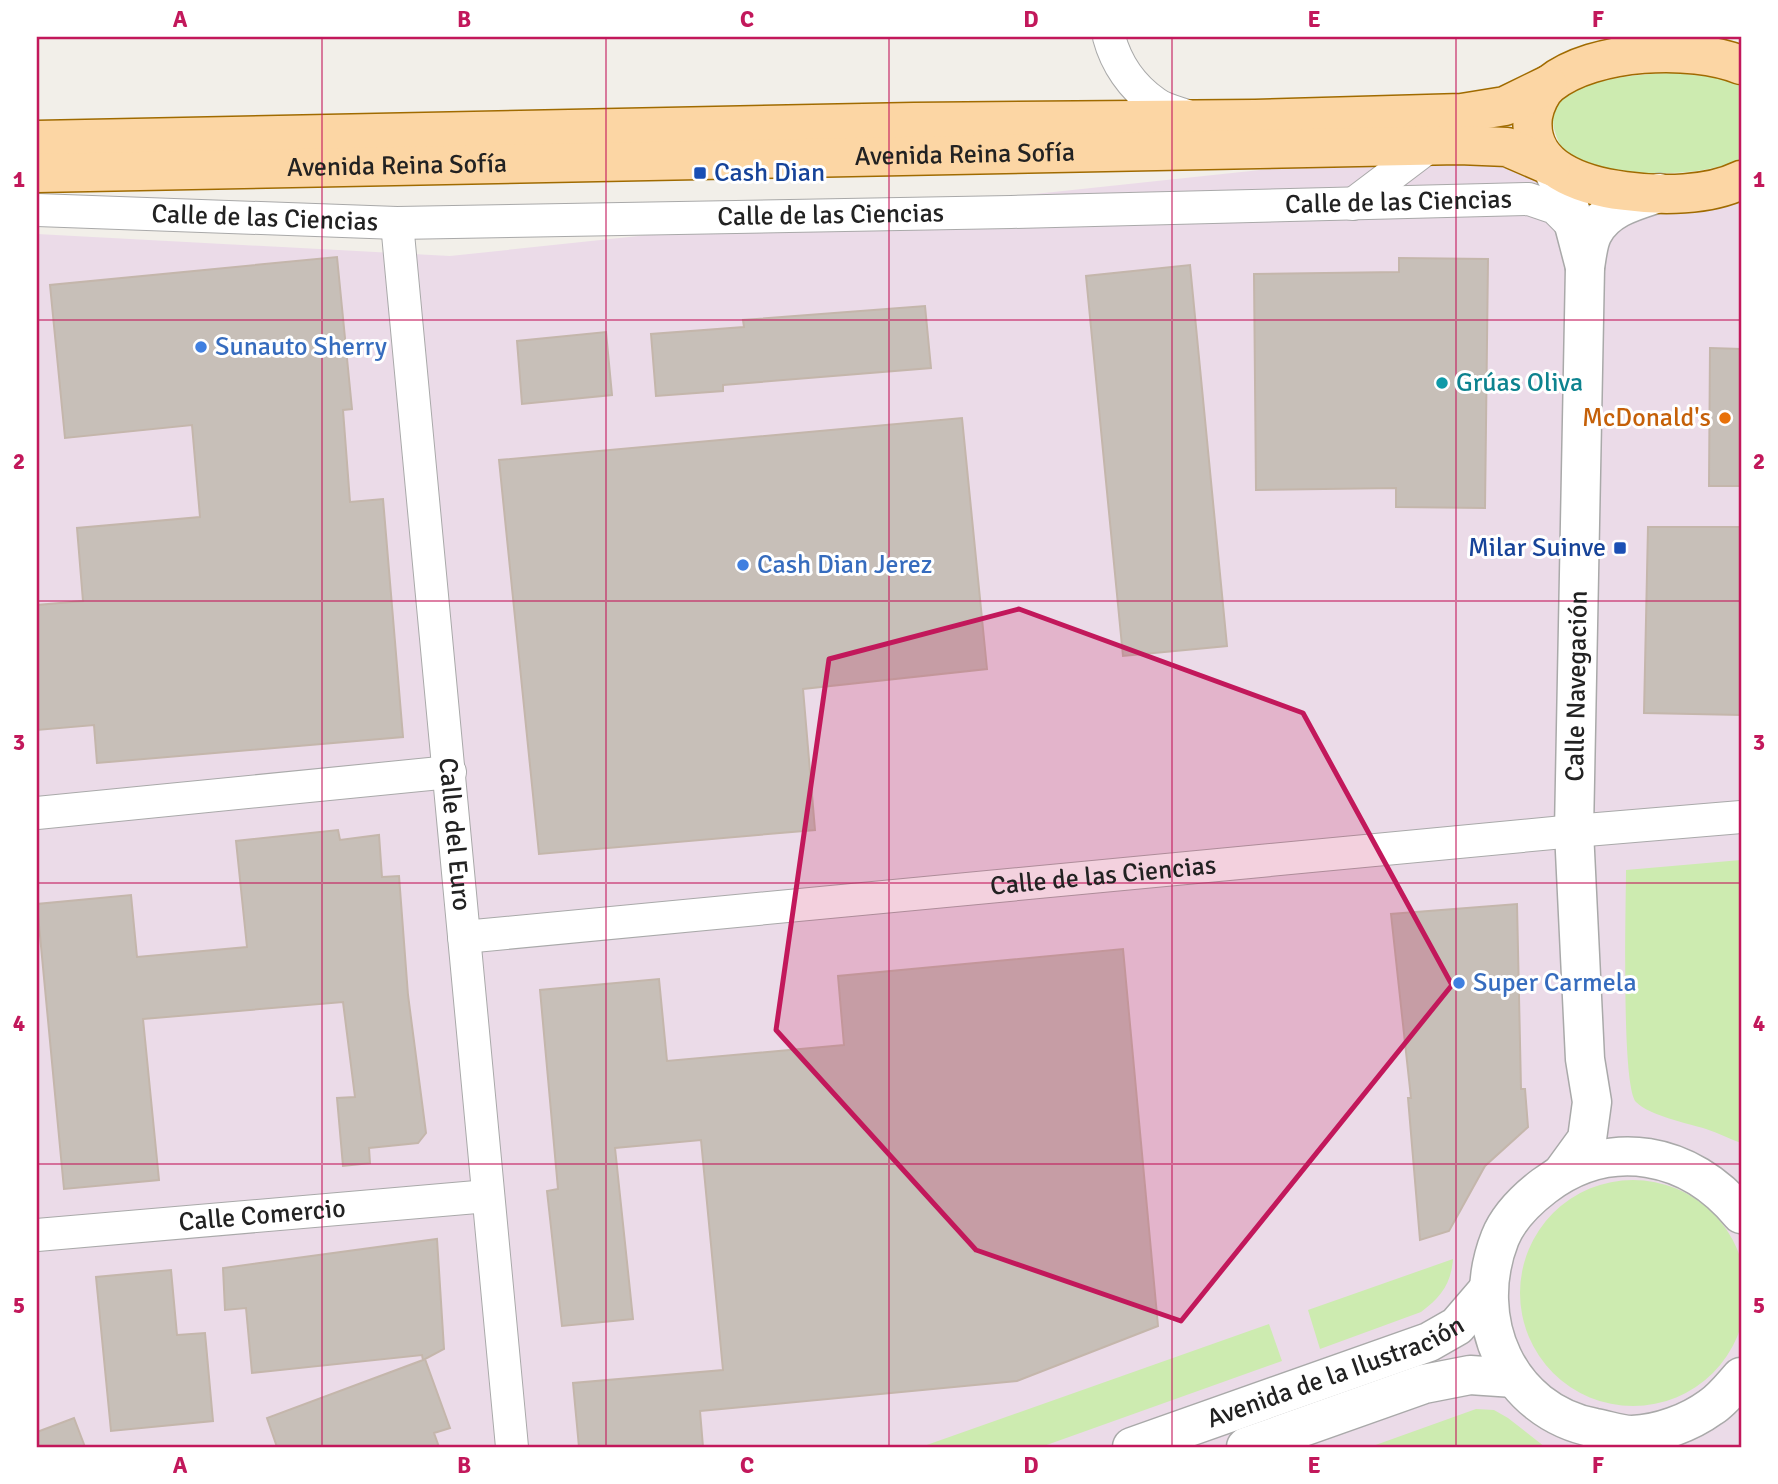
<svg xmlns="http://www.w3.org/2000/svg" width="1778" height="1484" font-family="Signika,sans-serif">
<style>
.industrial{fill:#ebdbe8}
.grass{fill:#cdebb0}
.building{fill:#c7bfb8;stroke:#c4b6ab;stroke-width:2}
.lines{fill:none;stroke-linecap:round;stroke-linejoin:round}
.minor-casing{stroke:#a9a9a9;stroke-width:34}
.tertiary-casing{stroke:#a9a9a9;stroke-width:41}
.primary-casing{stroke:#a06b00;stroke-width:41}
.minor{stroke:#fff;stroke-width:32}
.tertiary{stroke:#fff;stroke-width:38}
.primary{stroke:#fcd6a4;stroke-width:38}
.marked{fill:#c2185b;fill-opacity:0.2;stroke:#c2185b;stroke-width:5;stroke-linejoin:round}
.grid{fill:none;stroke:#c2185b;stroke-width:2;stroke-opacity:0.55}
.transit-dot{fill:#1a4fb4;stroke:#fff;stroke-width:2.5}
.shop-dot{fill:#3f7fe0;stroke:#fff;stroke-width:2.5}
.culture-dot{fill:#0f9aa8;stroke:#fff;stroke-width:2.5}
.food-dot{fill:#e8710a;stroke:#fff;stroke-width:2.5}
.labels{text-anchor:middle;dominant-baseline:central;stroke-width:6;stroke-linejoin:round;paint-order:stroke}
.street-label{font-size:26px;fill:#222;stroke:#fff}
.transit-label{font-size:26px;fill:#164399;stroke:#fff;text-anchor:start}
.shop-label{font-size:26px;fill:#366cbe;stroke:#fff;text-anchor:start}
.culture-label{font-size:26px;fill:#0d838f;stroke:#fff;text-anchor:start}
.food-label{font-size:26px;fill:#c56008;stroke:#fff;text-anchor:end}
.neatline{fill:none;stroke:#c2185b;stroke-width:2.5}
.grid-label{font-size:23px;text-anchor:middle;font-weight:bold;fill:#c2185b}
</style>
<rect width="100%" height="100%" fill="#f2efe9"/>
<!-- industrial -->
<path class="industrial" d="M 1458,149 L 1547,168 L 1741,184 L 1741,1447 L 37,1447 L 37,234 L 450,256 Z"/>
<!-- grass -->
<path class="grass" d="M 1673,73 L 1715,77 L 1741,85 L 1741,160 C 1698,176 1648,176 1603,168 C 1596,166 1588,166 1582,164 C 1567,158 1559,146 1555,132 C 1538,79 1641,74 1673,73 Z
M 1741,860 L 1741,1143 C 1730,1139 1718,1133 1706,1129 C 1687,1123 1650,1116 1636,1102 C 1621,1086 1626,903 1626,870 Z
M1520 1293a113 113 0 1 1 226 0a113 113 0 1 1-226 0Z
M 1453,1259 C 1451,1284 1441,1297 1421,1312 L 1320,1349 L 1308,1310 Z
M 1269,1324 L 1282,1361 L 1041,1447 L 921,1447 Z
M 1476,1409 L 1494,1410 L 1508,1418 L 1545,1447 L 1370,1447 Z"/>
<!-- building -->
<path class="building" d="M 337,257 L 352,409 L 343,410 L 350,502 L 383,499 L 403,737 L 97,763 L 94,725 L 37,730 L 37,605 L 83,601 L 77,528 L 200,517 L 192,425 L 65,438 L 50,285 Z
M 1399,258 L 1488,259 L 1485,508 L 1396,507 L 1396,488 L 1256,490 L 1254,274 L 1399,272 Z
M 1190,265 L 1227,646 L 1123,656 L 1086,276 Z
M 925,306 L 931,368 L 723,385 L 723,391 L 656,396 L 651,334 L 744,327 L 743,320 Z
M 606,332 L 612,395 L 522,404 L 517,341 Z
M 1710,348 L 1741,349 L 1741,486 L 1709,486 Z
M 962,418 L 987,669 L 803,689 L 815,830 L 539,854 L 499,460 Z
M 1648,527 L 1741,527 L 1741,715 L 1644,713 Z
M 338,830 L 340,840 L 379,835 L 382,877 L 399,876 L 408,995 L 426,1133 L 418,1143 L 369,1148 L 370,1163 L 343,1166 L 337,1098 L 355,1097 L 343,1002 L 143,1019 L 159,1180 L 64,1189 L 37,904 L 131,895 L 137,957 L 247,947 L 236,841 Z
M 1517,904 L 1521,1089 L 1525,1089 L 1528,1127 L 1485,1166 L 1449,1231 L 1420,1240 L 1408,1098 L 1411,1098 L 1391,914 Z
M 1123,949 L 1158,1326 L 1017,1381 L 700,1411 L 703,1447 L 579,1447 L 573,1383 L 723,1370 L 701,1140 L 615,1148 L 633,1319 L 562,1326 L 547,1191 L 558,1189 L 540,990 L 659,979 L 667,1061 L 844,1045 L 838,976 Z
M 437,1239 L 444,1349 L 425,1359 L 450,1428 L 434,1433 L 439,1447 L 277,1447 L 267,1418 L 423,1360 L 422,1355 L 252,1373 L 246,1308 L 225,1310 L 223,1268 Z
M 171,1270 L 177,1335 L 205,1333 L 213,1421 L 111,1431 L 96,1277 Z
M 74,1418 L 85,1447 L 37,1447 L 37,1432 Z"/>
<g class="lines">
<!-- minor casing -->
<g class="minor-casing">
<g id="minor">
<path d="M 1109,37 C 1116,63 1132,87 1155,103 C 1164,110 1179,113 1190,117"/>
<path d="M 1353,204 L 1431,145"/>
<path id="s1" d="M 37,210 L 397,223 L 1011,212 L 1529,199 L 1555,208 L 1575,228"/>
<path id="s2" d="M 397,223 L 512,1447"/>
<path d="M 37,813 L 450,772"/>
<path id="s3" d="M 464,937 L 1574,831 L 1741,817"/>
<path id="s4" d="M 37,1235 L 488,1196"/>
</g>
</g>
<!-- tertiary casing -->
<g class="tertiary-casing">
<g id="tertiary">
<path d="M 1551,166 L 1567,198 L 1585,267"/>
<path id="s5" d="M 1563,1172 L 1587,1139 L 1592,1102 L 1585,1059 L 1574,831 L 1585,267 C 1587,256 1588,242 1593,233 C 1606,208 1634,201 1659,193"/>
<path d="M 1741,1214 C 1690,1152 1610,1136 1544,1186 C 1527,1199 1508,1218 1500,1238 C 1468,1319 1507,1411 1595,1428 C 1607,1430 1620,1435 1632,1435 C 1659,1434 1689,1423 1711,1407 C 1722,1400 1732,1387 1741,1377"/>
<path id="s6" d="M 1132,1447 L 1429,1342 L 1457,1326 L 1487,1291"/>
<path d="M 1246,1447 L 1424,1384 L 1470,1375 L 1514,1378"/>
</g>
</g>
<!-- primary casing -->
<g class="primary-casing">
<g id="primary">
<path d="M 1741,65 C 1691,45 1594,49 1550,84 C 1541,91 1535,105 1533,116 C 1526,169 1584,186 1625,191 C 1661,196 1708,196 1741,180"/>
<path d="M 37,140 L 914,122 L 1255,119 L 1462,113 L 1505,106 L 1548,85"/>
<path id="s7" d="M 37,173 L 1459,145 L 1507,147 L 1551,166"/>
</g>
</g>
<!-- minor -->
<use href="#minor" class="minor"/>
<!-- tertiary -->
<use href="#tertiary" class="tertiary"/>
<!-- primary -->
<use href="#primary" class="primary"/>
</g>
<!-- marked area -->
<path class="marked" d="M 1019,609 L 1303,713 L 1452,985 L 1181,1321 L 976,1250 L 776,1030 L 829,659 Z"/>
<!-- grid -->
<path class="grid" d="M 322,37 L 322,1447M 606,37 L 606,1447M 889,37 L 889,1447M 1172,37 L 1172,1447M 1456,37 L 1456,1447M 37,320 L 1741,320M 37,601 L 1741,601M 37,883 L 1741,883M 37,1164 L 1741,1164"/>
<!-- markers -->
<g class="transit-dot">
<rect x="693" y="166" width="14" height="14" rx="3.5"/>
<rect x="1613" y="541" width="14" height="14" rx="3.5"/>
</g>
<g class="shop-dot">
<circle cx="201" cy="347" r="7"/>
<circle cx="743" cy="565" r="7"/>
<circle cx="1459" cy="983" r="7"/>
</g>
<circle class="culture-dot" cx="1442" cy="383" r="7"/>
<circle class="food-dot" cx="1725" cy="418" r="7"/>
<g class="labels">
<!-- street labels -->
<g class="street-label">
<text stroke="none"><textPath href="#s7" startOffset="928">Avenida Reina Sofía</textPath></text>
<text stroke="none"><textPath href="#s7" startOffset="360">Avenida Reina Sofía</textPath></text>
<text stroke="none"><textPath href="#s1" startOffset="1362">Calle de las Ciencias</textPath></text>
<text stroke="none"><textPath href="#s1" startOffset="794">Calle de las Ciencias</textPath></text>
<text stroke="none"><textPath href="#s1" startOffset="228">Calle de las Ciencias</textPath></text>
<text stroke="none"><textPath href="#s5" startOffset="495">Calle Navegación</textPath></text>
<text stroke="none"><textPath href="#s2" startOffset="614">Calle del Euro</textPath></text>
<text stroke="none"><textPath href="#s3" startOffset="642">Calle de las Ciencias</textPath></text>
<text stroke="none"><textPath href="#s4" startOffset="226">Calle Comercio</textPath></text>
<text stroke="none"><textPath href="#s6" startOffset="217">Avenida de la Ilustración</textPath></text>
</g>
<!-- transit labels -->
<g class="transit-label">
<text x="714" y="173">Cash Dian</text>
<text x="1606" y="548" text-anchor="end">Milar Suinve</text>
</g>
<!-- shop labels -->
<g class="shop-label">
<text x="215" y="347">Sunauto Sherry</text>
<text x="757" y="565">Cash Dian Jerez</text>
<text x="1473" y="983">Super Carmela</text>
</g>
<!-- culture labels -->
<g class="culture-label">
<text x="1456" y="383">Grúas Oliva</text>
</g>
<!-- food labels -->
<g class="food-label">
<text x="1711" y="418">McDonald's</text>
</g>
</g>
<!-- border -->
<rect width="1778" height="1484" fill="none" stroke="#ffffff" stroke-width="77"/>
<rect x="38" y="38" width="1702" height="1408" class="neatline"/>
<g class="grid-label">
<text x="180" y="27">A</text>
<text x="464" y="27">B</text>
<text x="747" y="27">C</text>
<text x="1031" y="27">D</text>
<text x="1314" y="27">E</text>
<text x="1598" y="27">F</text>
<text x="19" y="187">1</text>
<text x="1759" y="187">1</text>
<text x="19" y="469">2</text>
<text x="1759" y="469">2</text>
<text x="19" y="750">3</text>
<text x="1759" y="750">3</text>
<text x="19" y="1031">4</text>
<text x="1759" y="1031">4</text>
<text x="19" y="1313">5</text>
<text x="1759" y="1313">5</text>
<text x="180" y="1473">A</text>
<text x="464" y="1473">B</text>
<text x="747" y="1473">C</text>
<text x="1031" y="1473">D</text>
<text x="1314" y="1473">E</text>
<text x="1598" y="1473">F</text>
</g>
</svg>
